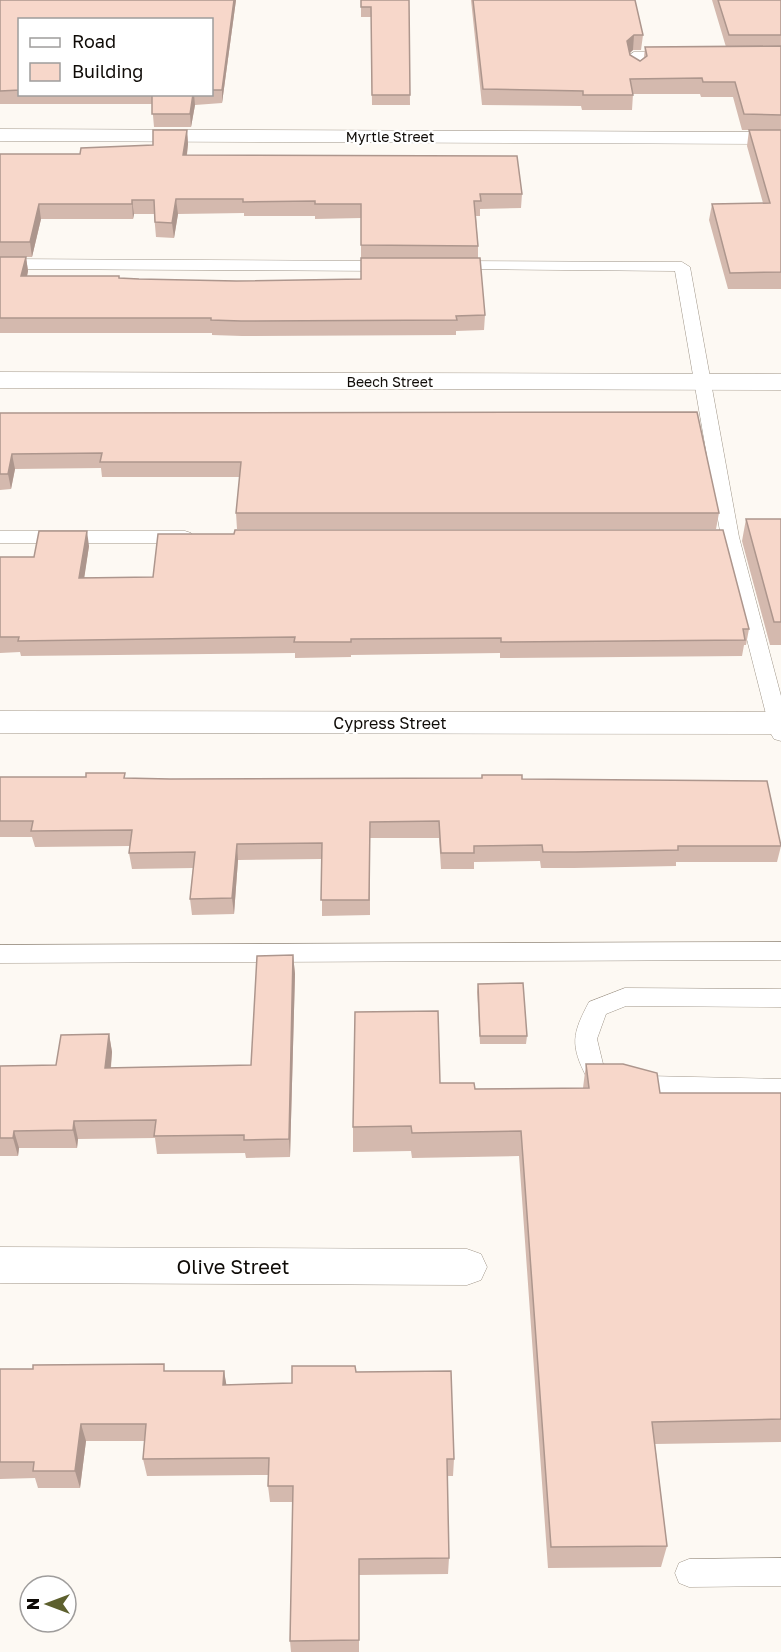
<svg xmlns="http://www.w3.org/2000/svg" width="781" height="1652" font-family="'Golos Text',sans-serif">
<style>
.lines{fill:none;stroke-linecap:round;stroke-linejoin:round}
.service-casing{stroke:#9f9588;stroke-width:1}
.minor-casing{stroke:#9f9588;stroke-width:1}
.service{fill:#fff;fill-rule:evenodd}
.minor{fill:#fff;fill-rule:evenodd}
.wall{fill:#d4b9ae;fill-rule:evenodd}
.shaded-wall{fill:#ad968d}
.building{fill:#f7d7ca;stroke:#ad968d;stroke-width:1.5}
.labels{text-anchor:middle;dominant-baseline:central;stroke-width:4.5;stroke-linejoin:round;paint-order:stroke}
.far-street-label{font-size:14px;fill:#0f0b07;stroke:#fff}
.street-label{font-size:16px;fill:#0f0b07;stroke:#fff}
.near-street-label{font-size:20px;fill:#0f0b07;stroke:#fff}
</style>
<rect width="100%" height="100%" fill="#fdf9f3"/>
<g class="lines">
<!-- service casing -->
<g class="service-casing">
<path id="service" d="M 634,52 L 672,52 L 678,56 L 672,60 L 641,60 L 643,70 L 637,74 L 631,70 L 628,56 Z
M 0,259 L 389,261 L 397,266 L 389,271 L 0,269 Z
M 454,261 L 682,262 L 690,267 L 739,537 L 781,696 L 781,741 L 774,739 L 771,734 L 721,537 L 675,271 L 449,269 L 446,266 L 449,263 Z
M 0,531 L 185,531 L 191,533 L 194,537 L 191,541 L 185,543 L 0,543 Z
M 781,942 L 781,960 L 0,963 L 0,945 Z
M 625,988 L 781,989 L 781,1007 L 626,1006 L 606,1014 L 597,1039 L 603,1064 L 647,1076 L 781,1079 L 781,1099 L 647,1096 L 587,1078 C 570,1045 572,1034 589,1002 Z
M 781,1558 L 781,1586 L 689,1587 L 679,1583 L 675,1573 L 679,1563 L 689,1559 Z"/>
</g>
<!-- minor casing -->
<g class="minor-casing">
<path id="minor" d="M 0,129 L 781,132 L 781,144 L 0,141 Z
M 0,372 L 781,374 L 781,390 L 0,388 Z
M 0,711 L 781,712 L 781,734 L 0,733 Z
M 0,1247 L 467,1249 L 481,1254 L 487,1267 L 481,1280 L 467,1285 L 0,1283 Z"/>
</g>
<!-- service -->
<use href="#service" class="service"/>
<!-- minor -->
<use href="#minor" class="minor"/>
</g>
<!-- wall -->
<path class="wall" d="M 0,0 L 236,0 L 222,103 L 195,105 L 191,127 L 154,127 L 152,104 L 0,104 ZM 20,20 L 212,20 L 212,94 L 20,94 Z
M 361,0 L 409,0 L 410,105 L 372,105 L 371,17 L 361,17 Z
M 471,0 L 635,0 L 643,35 L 641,50 L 633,50 L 630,53 L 630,55 L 640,61 L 644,57 L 645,47 L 726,47 L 712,0 L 781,0 L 781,289 L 728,289 L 709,220 L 712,204 L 763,203 L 747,146 L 749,130 L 769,130 L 742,130 L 733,97 L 701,97 L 700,94 L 633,94 L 632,110 L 582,110 L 581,106 L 482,105 Z
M 187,130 L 188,144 L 187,155 L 522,194 L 521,208 L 480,209 L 480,216 L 476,216 L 478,246 L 478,258 L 485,315 L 484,330 L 456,331 L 456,335 L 242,336 L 212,335 L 212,333 L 0,333 L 0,154 L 80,154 L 153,145 ZM 244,213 L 244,216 L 315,216 L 315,219 L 361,218 L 361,279 L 236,281 L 139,279 L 119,278 L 119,276 L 27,276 L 28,271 L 26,257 L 32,257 L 41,219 L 133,219 L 134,214 L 154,214 L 156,237 L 174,238 L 178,214 Z
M 0,413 L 719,513 L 716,529 L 237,529 L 236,513 L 240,477 L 102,477 L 101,468 L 15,469 L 11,489 L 0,490 Z
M 746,519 L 781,519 L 781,645 L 770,645 L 742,541 Z
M 89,546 L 84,577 L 749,629 L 746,645 L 744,645 L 742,656 L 500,658 L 500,653 L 351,655 L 351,657 L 295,658 L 295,653 L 21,656 L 20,652 L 0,653 L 0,557 L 34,557 Z
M 0,777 L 170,779 L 522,779 L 781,846 L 777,862 L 676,862 L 676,866 L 574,868 L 541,868 L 540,861 L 474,862 L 474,869 L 441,869 L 439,838 L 370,838 L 370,915 L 322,916 L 322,859 L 238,860 L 234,914 L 192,915 L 190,899 L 193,868 L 132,869 L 129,853 L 130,846 L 35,847 L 32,837 L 0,837 Z
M 293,955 L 295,974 L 290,1157 L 246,1158 L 245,1153 L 157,1154 L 155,1138 L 78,1139 L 77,1148 L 19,1148 L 18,1156 L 0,1156 L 0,1066 L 56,1065 L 109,1034 L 112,1052 L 111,1068 L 251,1065 Z
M 478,984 L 527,1036 L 526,1044 L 480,1044 L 477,992 Z
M 586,1064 L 660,1093 L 781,1093 L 781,1442 L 655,1444 L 667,1546 L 661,1567 L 548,1568 L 519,1156 L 412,1158 L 411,1151 L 353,1152 L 353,1127 L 440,1083 L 475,1089 L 583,1088 Z
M 0,1369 L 166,1371 L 224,1371 L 226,1385 L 292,1383 L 356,1372 L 454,1459 L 453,1476 L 447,1476 L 449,1558 L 448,1574 L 359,1575 L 359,1652 L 291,1652 L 290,1641 L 293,1502 L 270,1502 L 268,1486 L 269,1475 L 147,1476 L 143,1459 L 145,1441 L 86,1441 L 80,1488 L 38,1488 L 35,1478 L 0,1479 Z"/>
<!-- shaded-wall -->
<path class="shaded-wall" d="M 234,0 L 236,0 L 222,103 L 222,90 Z
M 634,35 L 633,50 L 626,56 L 627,41 Z
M 193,94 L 194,94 L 195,105 L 191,127 L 190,114 Z
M 187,130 L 188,144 L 185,169 L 183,155 Z
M 176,199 L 178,214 L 174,238 L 172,223 Z
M 132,200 L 134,214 L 133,219 L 132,204 Z
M 39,204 L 41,219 L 32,257 L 30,242 Z
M 26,257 L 28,271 L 24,291 L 21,276 Z
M 12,454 L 15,469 L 11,489 L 8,474 Z
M 87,531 L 89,546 L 82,593 L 79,578 Z
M 237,844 L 238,860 L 234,914 L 232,898 Z
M 293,955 L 295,974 L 290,1157 L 289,1139 Z
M 109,1034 L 112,1052 L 109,1086 L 105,1068 Z
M 74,1121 L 78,1139 L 77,1148 L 73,1130 Z
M 14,1131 L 19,1148 L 18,1156 L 13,1138 Z
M 224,1371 L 227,1388 L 223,1385 Z
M 81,1424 L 86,1441 L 80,1488 L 75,1471 Z"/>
<!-- building -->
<path class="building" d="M 0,0 L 234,0 L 222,90 L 212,90 L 212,20 L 20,20 L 20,90 L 0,91 Z
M 361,0 L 409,0 L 410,95 L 372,95 L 371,7 L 361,7 Z
M 473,0 L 635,0 L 643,35 L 634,35 L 627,41 L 630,55 L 640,61 L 647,56 L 645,47 L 781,46 L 781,115 L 744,114 L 735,82 L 703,82 L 702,78 L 630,79 L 633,95 L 583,95 L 583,91 L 483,89 Z
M 718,0 L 781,0 L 781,35 L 729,35 Z
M 152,94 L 193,94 L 190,114 L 152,114 Z
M 153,130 L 187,130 L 183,155 L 517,156 L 522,194 L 480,194 L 481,201 L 474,201 L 478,246 L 361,245 L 361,204 L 315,204 L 315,201 L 243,202 L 243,199 L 176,199 L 172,223 L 155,222 L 154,200 L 132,200 L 132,204 L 39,204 L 30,242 L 0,242 L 0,154 L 80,154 L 81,148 L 153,145 Z
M 749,130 L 781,130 L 781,272 L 730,273 L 712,204 L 770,203 Z
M 0,257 L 26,257 L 21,276 L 119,276 L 119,278 L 139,279 L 236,281 L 361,279 L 361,258 L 480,258 L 485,315 L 456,316 L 457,320 L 241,321 L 211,320 L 211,318 L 0,318 Z
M 697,412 L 719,513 L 236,513 L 241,462 L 100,462 L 102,453 L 12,454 L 8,474 L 0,474 L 0,413 Z
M 746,519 L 781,519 L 781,622 L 774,622 Z
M 235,530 L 723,530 L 749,629 L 743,629 L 745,640 L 501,642 L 501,638 L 351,639 L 351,642 L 294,642 L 295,637 L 18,641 L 19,637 L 0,637 L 0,557 L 34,557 L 39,531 L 87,531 L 79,578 L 153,577 L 158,534 L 234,534 Z
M 86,773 L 125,773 L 124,778 L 170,779 L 482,778 L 482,775 L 522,775 L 522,779 L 767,781 L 781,846 L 678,846 L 678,850 L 576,852 L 543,852 L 542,845 L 474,846 L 474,853 L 441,853 L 439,821 L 370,822 L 369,900 L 321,900 L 322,843 L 237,844 L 232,898 L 190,899 L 195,852 L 129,853 L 132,830 L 31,831 L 33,821 L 0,821 L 0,777 L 86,777 Z
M 293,955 L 289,1139 L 244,1140 L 244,1135 L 154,1136 L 156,1120 L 74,1121 L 73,1130 L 14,1131 L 13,1138 L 0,1138 L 0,1066 L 56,1065 L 61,1035 L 109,1034 L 105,1068 L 251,1065 L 257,956 Z
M 523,983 L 527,1036 L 480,1036 L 478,984 Z
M 438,1011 L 440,1083 L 474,1083 L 475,1089 L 589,1088 L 586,1064 L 623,1064 L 657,1073 L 660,1093 L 781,1093 L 781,1419 L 652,1422 L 667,1546 L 551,1547 L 521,1131 L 412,1133 L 411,1126 L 353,1127 L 355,1012 Z
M 164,1364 L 164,1371 L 224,1371 L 223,1385 L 292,1383 L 292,1366 L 355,1366 L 356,1372 L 451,1371 L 454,1459 L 447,1459 L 449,1558 L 359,1559 L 359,1640 L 290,1641 L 293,1486 L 268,1486 L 269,1458 L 143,1459 L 146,1424 L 81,1424 L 75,1471 L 33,1471 L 34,1462 L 0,1462 L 0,1369 L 33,1369 L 33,1365 Z"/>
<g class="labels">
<!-- far-street labels -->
<g class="far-street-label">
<text x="390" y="136">Myrtle Street</text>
<text x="390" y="381">Beech Street</text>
</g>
<!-- street labels -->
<g class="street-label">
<text x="390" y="723">Cypress Street</text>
</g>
<!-- near-street labels -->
<g class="near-street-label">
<text x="233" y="1266">Olive Street</text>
</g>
</g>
<!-- legend -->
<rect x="18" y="18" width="195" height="78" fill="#ffffff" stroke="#9f9d9c" stroke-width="1.5"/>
<rect x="30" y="38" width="30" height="9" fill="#ffffff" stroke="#9f9d9c" stroke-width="1.5"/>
<text x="72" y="48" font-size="18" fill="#0f0b07">Road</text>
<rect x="30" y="63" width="30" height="18" fill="#f7d7ca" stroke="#9f9d9c" stroke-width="1.5"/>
<text x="72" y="78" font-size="18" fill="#0f0b07">Building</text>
<!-- north arrow -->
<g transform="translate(48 1604) rotate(270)"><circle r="28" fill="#ffffff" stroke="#9f9d9c" stroke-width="1.5"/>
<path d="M0-4.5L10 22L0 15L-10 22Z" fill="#5d602e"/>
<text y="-9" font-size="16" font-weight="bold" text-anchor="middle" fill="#0f0b07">N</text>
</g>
</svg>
